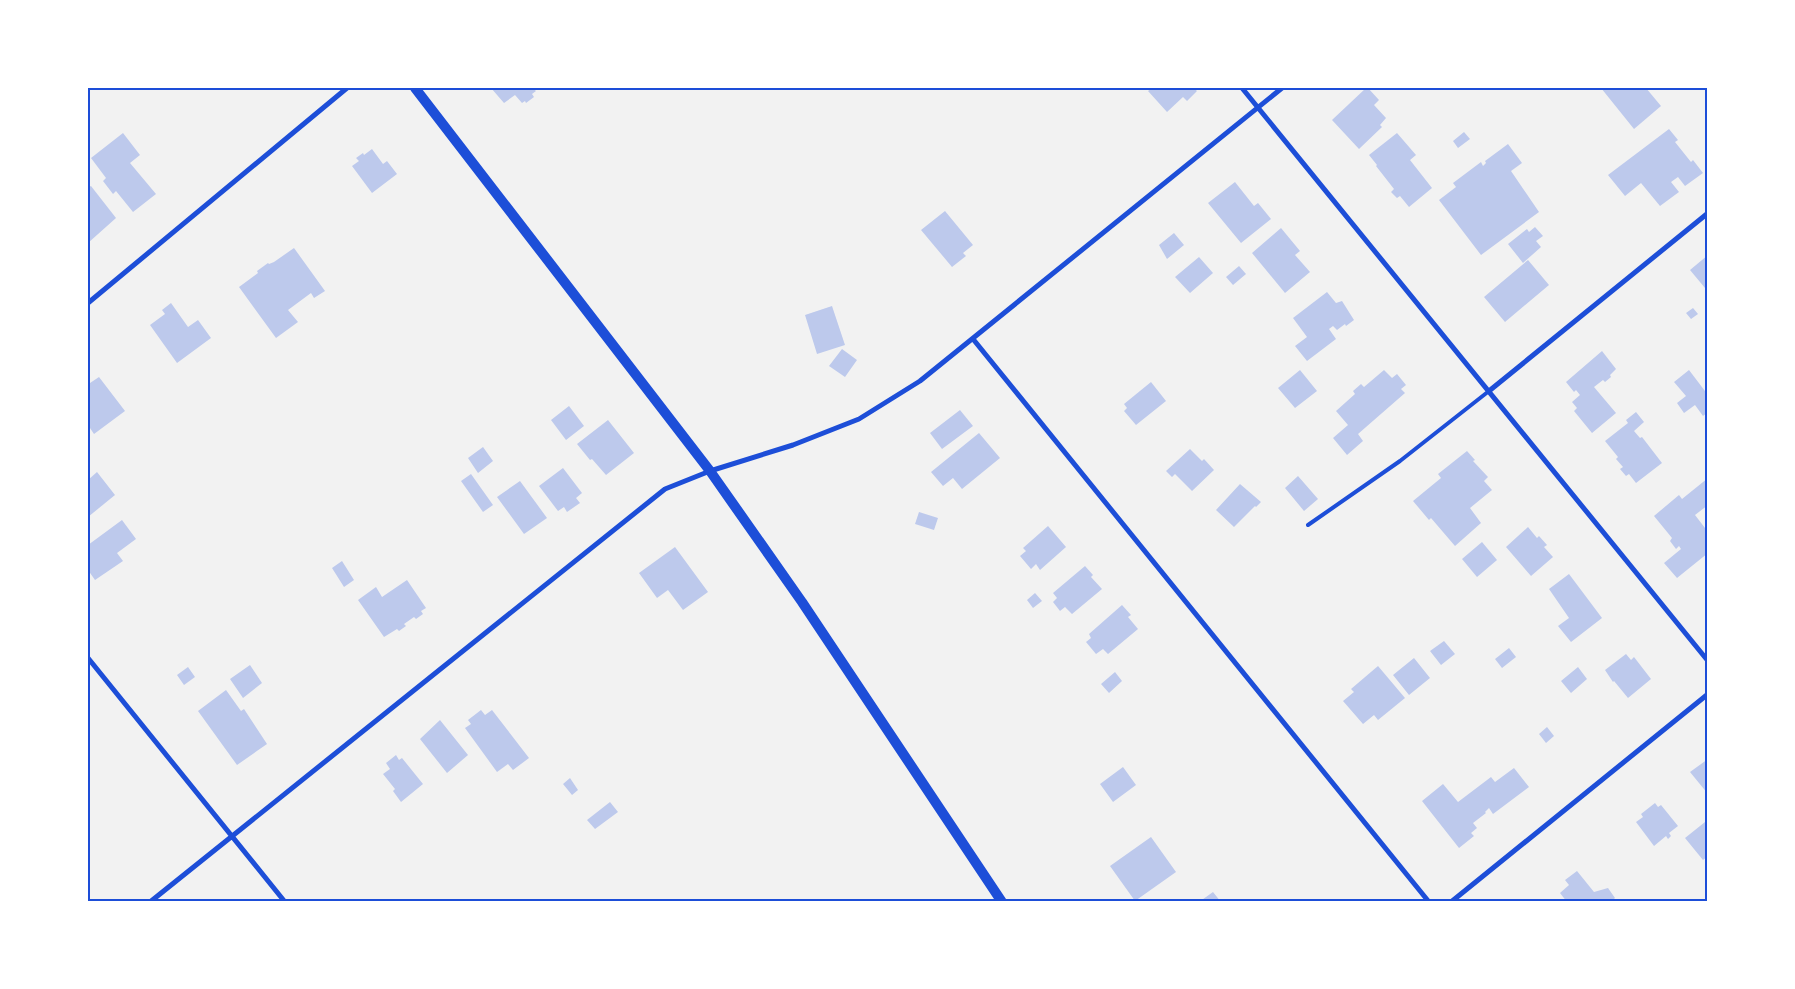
<svg xmlns="http://www.w3.org/2000/svg" width="1795" height="989" font-family="'Asap Condensed',sans-serif">
<style>
.building{fill:#bdc9ec}
.lines{fill:none;stroke-linecap:round;stroke-linejoin:round}
.service{stroke:#1d4ed8;stroke-width:4}
.minor{stroke:#1d4ed8;stroke-width:5}
.secondary{stroke:#1d4ed8;stroke-width:10}
.neatline{fill:none;stroke:#1d4ed8;stroke-width:2}
</style>
<rect width="100%" height="100%" fill="#f2f2f2"/>
<!-- building -->
<path class="building" d="M 491,88 L 533,88 L 536,91 L 532,94 L 534,97 L 526,103 L 525,101 L 522,103 L 515,95 L 504,103 Z
M 1152,88 L 1194,88 L 1197,91 L 1187,101 L 1183,97 L 1167,112 L 1148,91 Z
M 1366,88 L 1368,88 L 1379,100 L 1374,105 L 1386,118 L 1380,125 L 1382,127 L 1359,149 L 1332,120 Z
M 1601,88 L 1646,88 L 1661,106 L 1634,129 Z
M 1669,129 L 1678,140 L 1675,142 L 1691,162 L 1693,160 L 1703,173 L 1685,186 L 1678,177 L 1671,182 L 1679,192 L 1660,206 L 1641,183 L 1625,196 L 1608,175 Z
M 1464,132 L 1470,139 L 1458,148 L 1453,141 Z
M 123,133 L 140,155 L 130,163 L 156,194 L 133,212 L 116,191 L 113,194 L 103,181 L 106,178 L 91,158 Z
M 1397,133 L 1416,155 L 1410,160 L 1432,188 L 1409,207 L 1400,196 L 1397,198 L 1391,192 L 1394,189 L 1376,166 L 1377,165 L 1369,155 Z
M 1508,144 L 1522,163 L 1511,171 L 1539,212 L 1481,255 L 1439,200 L 1456,187 L 1453,183 L 1481,162 L 1483,166 L 1486,163 L 1485,161 Z
M 372,149 L 383,164 L 387,161 L 397,174 L 372,193 L 352,166 L 359,161 L 356,158 L 363,153 L 364,155 Z
M 1235,182 L 1254,206 L 1258,203 L 1271,219 L 1241,243 L 1208,203 Z
M 88,186 L 89,187 L 91,186 L 116,218 L 88,243 Z
M 945,211 L 973,245 L 963,253 L 966,256 L 952,267 L 921,230 Z
M 1535,227 L 1543,236 L 1536,241 L 1541,247 L 1523,263 L 1508,244 L 1527,229 L 1529,232 Z
M 1281,228 L 1300,251 L 1295,255 L 1310,272 L 1285,293 L 1252,253 Z
M 1174,233 L 1184,245 L 1167,259 L 1159,245 Z
M 294,248 L 325,291 L 314,298 L 311,293 L 288,310 L 298,322 L 276,338 L 239,287 L 258,273 L 257,271 L 268,263 L 269,264 L 274,262 Z
M 1708,255 L 1708,286 L 1705,288 L 1690,270 Z
M 1199,257 L 1213,273 L 1190,293 L 1175,277 Z
M 1528,260 L 1549,285 L 1505,322 L 1484,297 Z
M 1239,266 L 1246,274 L 1233,285 L 1226,277 Z
M 1327,292 L 1336,303 L 1342,301 L 1354,320 L 1346,326 L 1345,324 L 1337,330 L 1333,326 L 1329,329 L 1336,339 L 1307,361 L 1295,346 L 1307,337 L 1293,318 Z
M 171,303 L 188,327 L 198,320 L 211,338 L 177,363 L 150,325 L 165,314 L 162,310 Z
M 832,306 L 845,345 L 817,354 L 805,315 Z
M 1693,308 L 1698,314 L 1691,319 L 1686,313 Z
M 842,349 L 857,360 L 845,377 L 829,366 Z
M 1602,351 L 1616,369 L 1610,375 L 1611,377 L 1605,382 L 1603,380 L 1594,387 L 1616,413 L 1592,433 L 1574,411 L 1577,408 L 1572,402 L 1580,395 L 1576,390 L 1574,392 L 1566,382 Z
M 1300,370 L 1317,391 L 1295,408 L 1278,388 Z
M 1384,370 L 1392,378 L 1397,374 L 1406,385 L 1401,389 L 1405,393 L 1358,434 L 1363,441 L 1347,455 L 1333,438 L 1348,425 L 1336,411 L 1355,394 L 1353,391 L 1361,384 L 1364,387 Z
M 1689,370 L 1708,395 L 1708,412 L 1703,416 L 1695,405 L 1684,413 L 1677,403 L 1686,396 L 1674,382 Z
M 99,377 L 125,411 L 94,434 L 88,425 L 88,380 L 90,383 Z
M 1151,382 L 1166,401 L 1136,425 L 1124,411 L 1127,408 L 1124,404 Z
M 569,406 L 584,426 L 566,440 L 551,420 Z
M 960,410 L 973,426 L 942,449 L 930,433 Z
M 1636,412 L 1644,422 L 1634,431 L 1640,438 L 1642,437 L 1662,463 L 1636,483 L 1629,474 L 1626,476 L 1620,469 L 1623,467 L 1616,459 L 1618,457 L 1605,441 L 1628,423 L 1626,420 Z
M 608,420 L 634,453 L 606,475 L 592,459 L 590,460 L 577,444 Z
M 979,433 L 1000,458 L 962,489 L 953,478 L 943,486 L 931,472 Z
M 483,447 L 493,461 L 478,473 L 468,458 Z
M 1190,449 L 1202,461 L 1204,459 L 1214,470 L 1192,491 L 1175,474 L 1172,477 L 1166,471 Z
M 1467,451 L 1475,460 L 1473,461 L 1488,477 L 1484,481 L 1492,490 L 1470,508 L 1481,523 L 1455,546 L 1431,518 L 1429,520 L 1413,501 L 1441,478 L 1438,474 Z
M 563,468 L 582,493 L 576,498 L 580,503 L 567,512 L 564,507 L 558,511 L 539,486 Z
M 97,472 L 115,495 L 88,517 L 88,480 Z
M 471,474 L 493,505 L 483,512 L 461,481 Z
M 1298,476 L 1318,499 L 1304,511 L 1285,488 Z
M 1708,478 L 1708,505 L 1695,515 L 1705,528 L 1708,526 L 1708,553 L 1677,578 L 1664,563 L 1681,549 L 1679,546 L 1676,549 L 1670,541 L 1672,538 L 1654,516 L 1679,495 L 1682,499 Z
M 520,481 L 547,518 L 524,534 L 497,497 Z
M 1240,484 L 1261,502 L 1256,507 L 1255,506 L 1234,527 L 1216,510 Z
M 919,512 L 938,518 L 934,530 L 915,524 Z
M 122,520 L 136,539 L 117,553 L 123,561 L 95,580 L 88,570 L 88,545 Z
M 1048,526 L 1066,547 L 1040,570 L 1036,564 L 1031,569 L 1020,556 L 1026,551 L 1023,548 Z
M 1528,527 L 1537,538 L 1539,536 L 1547,545 L 1544,547 L 1553,557 L 1531,576 L 1506,547 Z
M 1482,542 L 1497,560 L 1477,577 L 1462,559 Z
M 675,547 L 708,592 L 683,610 L 668,590 L 657,598 L 639,573 Z
M 342,561 L 354,580 L 344,587 L 332,568 Z
M 1085,566 L 1093,575 L 1091,577 L 1102,589 L 1072,614 L 1065,607 L 1060,611 L 1053,602 L 1057,598 L 1053,593 Z
M 1569,574 L 1602,618 L 1571,642 L 1558,626 L 1569,618 L 1549,589 Z
M 407,580 L 426,608 L 421,611 L 423,614 L 416,619 L 414,617 L 404,624 L 406,626 L 399,631 L 397,629 L 384,637 L 358,600 L 376,587 L 382,597 Z
M 1035,593 L 1042,601 L 1033,608 L 1027,600 Z
M 1122,605 L 1131,615 L 1128,617 L 1138,629 L 1108,654 L 1103,649 L 1096,654 L 1086,642 L 1091,638 L 1089,634 Z
M 1444,641 L 1455,654 L 1441,665 L 1430,651 Z
M 1509,648 L 1516,657 L 1502,668 L 1495,659 Z
M 1626,654 L 1631,660 L 1634,657 L 1651,679 L 1628,698 L 1614,681 L 1613,682 L 1605,670 Z
M 1414,658 L 1430,678 L 1409,695 L 1393,675 Z
M 250,665 L 262,683 L 243,698 L 230,679 Z
M 1378,666 L 1405,698 L 1378,720 L 1374,715 L 1363,724 L 1343,701 L 1354,692 L 1351,689 Z
M 188,667 L 195,677 L 184,685 L 177,675 Z
M 1578,667 L 1587,679 L 1571,693 L 1561,681 Z
M 1115,672 L 1122,681 L 1109,693 L 1101,684 Z
M 226,690 L 241,711 L 244,709 L 267,744 L 237,765 L 198,711 Z
M 481,710 L 485,715 L 492,710 L 529,758 L 513,770 L 508,764 L 497,772 L 465,728 L 471,724 L 468,720 Z
M 440,720 L 468,755 L 447,773 L 420,739 Z
M 1547,727 L 1554,736 L 1546,743 L 1539,734 Z
M 396,755 L 399,760 L 402,758 L 423,784 L 401,802 L 393,791 L 395,789 L 383,774 L 390,769 L 386,763 Z
M 1708,759 L 1708,794 L 1690,772 Z
M 1123,767 L 1136,785 L 1113,802 L 1100,784 Z
M 1514,768 L 1529,787 L 1493,814 L 1489,808 L 1485,812 L 1486,813 L 1473,823 L 1477,828 L 1471,833 L 1474,836 L 1459,848 L 1422,801 L 1443,784 L 1458,802 L 1491,777 L 1495,782 Z
M 570,778 L 578,790 L 572,795 L 563,784 Z
M 610,802 L 618,812 L 595,829 L 587,820 Z
M 1655,803 L 1658,807 L 1661,805 L 1678,826 L 1669,833 L 1671,836 L 1668,839 L 1666,836 L 1654,846 L 1636,822 L 1643,817 L 1641,814 Z
M 1705,822 L 1708,826 L 1708,856 L 1703,860 L 1685,838 Z
M 1151,837 L 1176,872 L 1135,901 L 1110,866 Z
M 1577,871 L 1594,892 L 1608,888 L 1615,898 L 1611,902 L 1567,902 L 1560,893 L 1569,885 L 1565,880 Z
M 1213,892 L 1221,902 L 1199,902 Z"/>
<g class="lines">
<!-- service -->
<path class="service" d="M 1308,525 L 1400,461 L 1489,391"/>
<!-- minor -->
<path class="minor" d="M 1242,88 L 1708,661
M 88,303 L 347,88
M 973,339 L 1429,902
M 1489,391 L 1708,213
M 88,658 L 285,902
M 150,902 L 665,489 L 710,471 L 793,445 L 859,419 L 920,381 L 1282,88
M 1451,902 L 1708,694"/>
<!-- secondary -->
<path class="secondary" d="M 415,88 L 710,471 L 802,602 L 1002,902"/>
</g>
<!-- border -->
<rect width="1795" height="989" fill="none" stroke="#ffffff" stroke-width="178"/>
<rect x="89" y="89" width="1617" height="811" class="neatline"/>
</svg>
